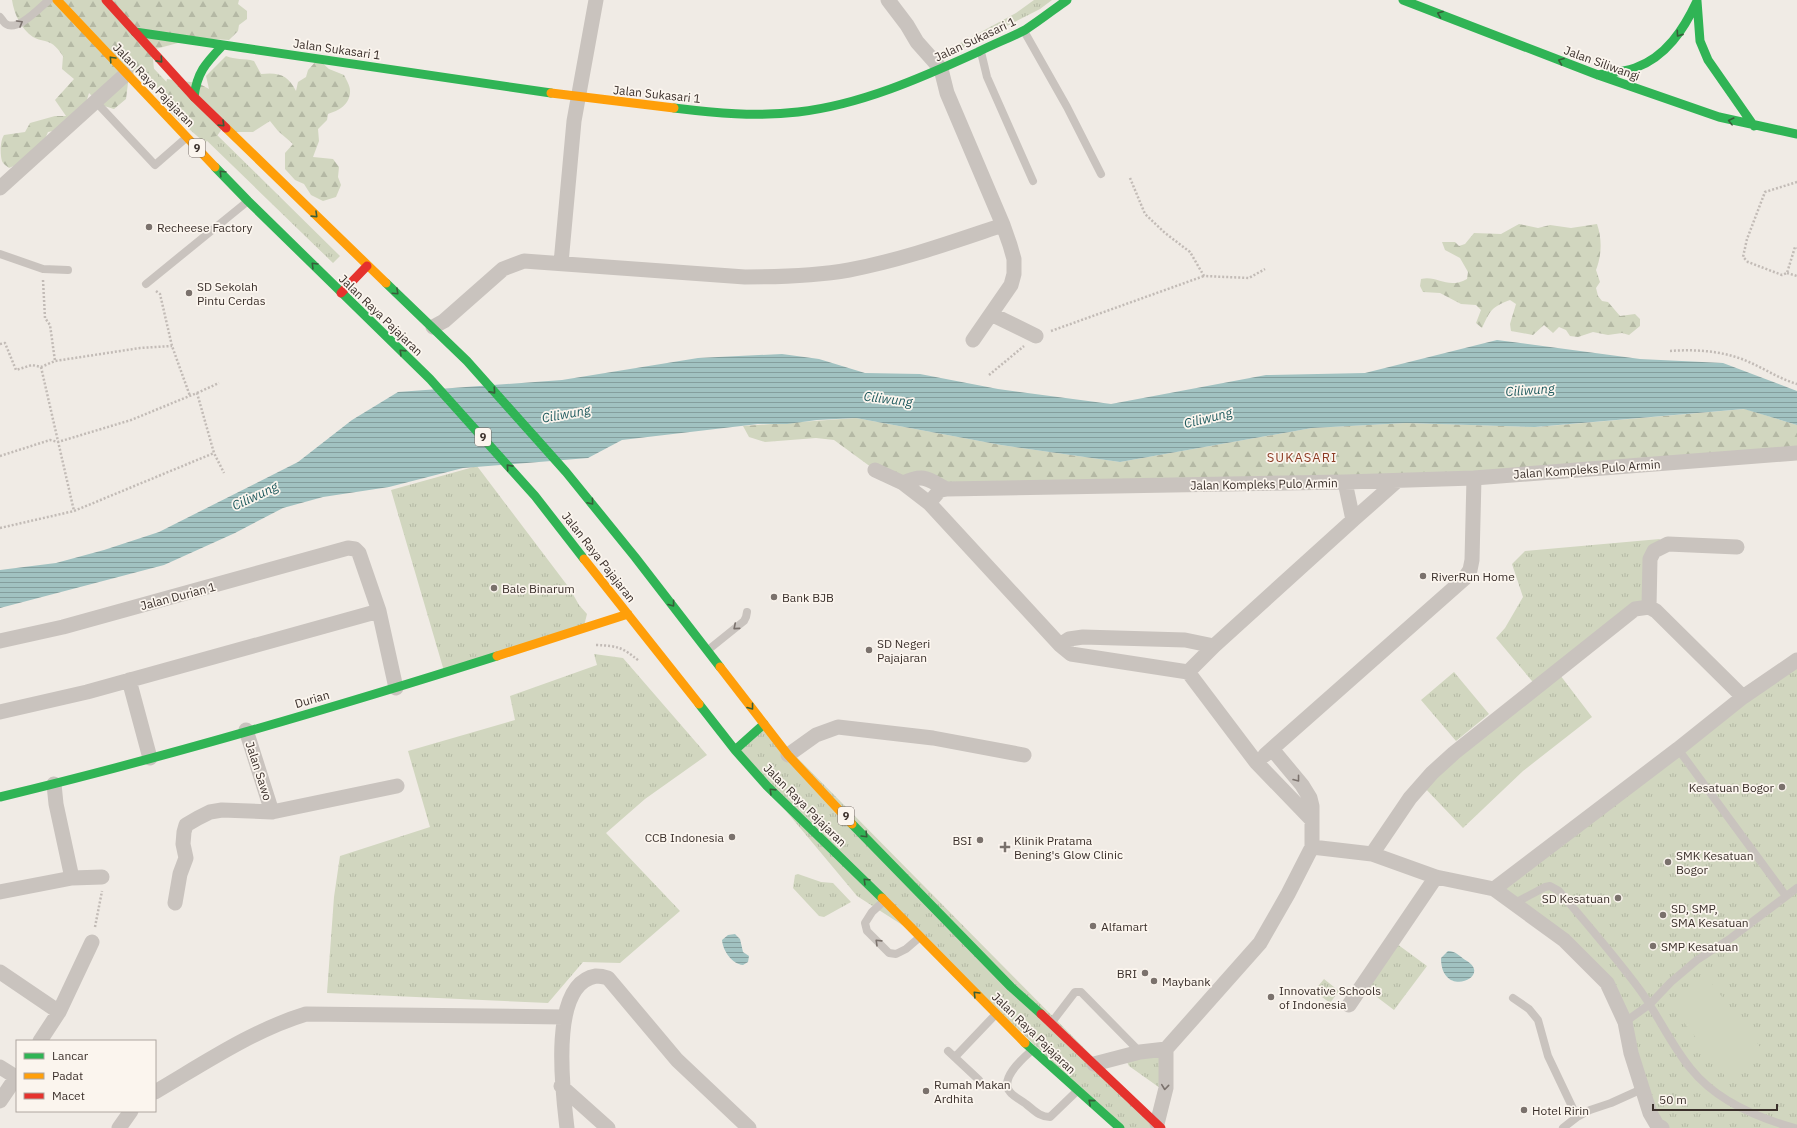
<svg xmlns="http://www.w3.org/2000/svg" width="1797" height="1128" font-family="'IBM Plex Sans',sans-serif">
<style>
.grass{fill:url(#grass-tufts)}
.forest{fill:url(#forest-firs)}
.park{fill:#d1d6bf}
.water{fill:url(#water-rules)}
.lines{fill:none;stroke-linecap:round;stroke-linejoin:round}
.path{stroke:#c2bbb6;stroke-width:2.5;stroke-dasharray:2 2;stroke-linecap:butt}
.lane{stroke:#c9c3be;stroke-width:8}
.street{stroke:#c9c3be;stroke-width:15}
.fast{stroke:#30b455;stroke-width:9}
.slow{stroke:#ff9f0a;stroke-width:9}
.jam{stroke:#e5322d;stroke-width:9}
.oneway{stroke:#375e3a}
.oneway2{stroke:#7b726d}
.poi-dot{fill:#7a716c;stroke:#fbf5ee;stroke-width:1.5}
.labels{text-anchor:middle;dominant-baseline:central;stroke-width:3.5;stroke-linejoin:round;paint-order:stroke}
.shield{fill:#fbf5ee;stroke:#756b66;stroke-width:1}
.shield-label{font-size:11px;font-weight:bold;fill:#3b302b}
.street-label{font-size:12px;fill:#3b302b;stroke:#fbf5ee}
.poi-label{font-size:12px;fill:#3b302b;stroke:#fbf5ee;text-anchor:start}
.water-label{font-size:13px;font-style:italic;fill:#1f5a5e;stroke:#fbf5ee}
.neighbourhood-label{font-size:13px;letter-spacing:1px;fill:#8c3b22;stroke:#fbf5ee}
</style>
<defs>
<pattern id="grass-tufts" width="24" height="20" patternUnits="userSpaceOnUse"><rect width="24" height="20" fill="#d1d6bf"/><path d="M3 7l-1-3M5 7V3M7 7l1-3M15 17l-1-3M17 17v-4M19 17l1-3" fill="none" stroke="#b4b8a4"/></pattern>
<pattern id="forest-firs" width="22" height="20" patternUnits="userSpaceOnUse"><rect width="22" height="20" fill="#d1d6bf"/><path d="M5 1l3.5 6h-7zM16 11l3.5 6h-7z" fill="#b4b8a4"/></pattern>
<pattern id="water-rules" width="6" height="5" patternUnits="userSpaceOnUse"><rect width="6" height="5" fill="#a1c2c1"/><path d="M0 2.5h6" fill="none" stroke="#849e9d"/></pattern>
</defs>
<rect width="100%" height="100%" fill="#f0ebe5"/>
<!-- grass -->
<path class="grass" d="M 76,0 L 89,0 L 212,130 L 340,256 L 333,263 L 202,136 Z
M 1034,0 L 1052,0 L 1040,9 L 962,49 L 955,46 L 1016,13 Z
M 477,466 L 570,589 L 579,605 L 587,614 L 584,626 L 444,671 L 391,490 Z
M 1660,539 L 1654,551 L 1649,607 L 1557,671 L 1592,717 L 1523,771 L 1463,828 L 1422,785 L 1537,687 L 1496,638 L 1505,628 L 1523,597 L 1512,564 L 1525,551 Z
M 594,654 L 623,658 L 707,755 L 645,799 L 606,833 L 680,911 L 620,963 L 583,962 L 548,1003 L 327,993 L 334,897 L 340,856 L 430,827 L 408,751 L 515,720 L 510,696 L 597,665 Z
M 1797,659 L 1797,1128 L 1662,1128 L 1606,983 L 1494,889 Z
M 1454,672 L 1489,714 L 1456,741 L 1421,700 Z
M 764,724 L 1163,1128 L 1122,1128 L 921,937 L 857,896 L 735,750 Z
M 798,874 L 821,882 L 833,883 L 851,902 L 824,917 L 819,916 L 793,888 L 795,875 Z
M 1397,944 L 1427,966 L 1394,1010 L 1365,988 Z
M 1324,979 L 1339,991 L 1330,1003 L 1314,991 Z
M 1164,1056 L 1160,1088 L 1129,1066 L 1127,1062 L 1130,1060 Z"/>
<!-- forest -->
<path class="forest" d="M 12,0 L 239,0 L 238,4 L 247,11 L 247,19 L 239,25 L 238,31 L 229,40 L 196,38 L 152,50 L 154,69 L 145,76 L 134,72 L 128,83 L 126,99 L 114,109 L 101,105 L 89,93 L 79,126 L 48,132 C 41,151 27,161 9,168 C 7,166 3,164 2,161 C 0,155 0,141 4,135 L 25,132 L 30,123 L 55,116 L 66,116 L 55,100 L 74,79 L 62,69 L 63,56 C 58,49 54,43 45,41 C 41,40 36,39 33,37 C 21,29 14,14 12,0 Z
M 226,56 C 235,60 244,58 254,61 L 261,74 C 279,72 288,75 296,91 L 298,82 L 306,77 L 308,70 L 318,59 L 329,69 L 344,75 C 346,79 350,86 350,90 C 351,104 339,111 328,114 L 327,120 L 318,129 L 319,141 L 313,157 L 333,159 L 339,167 L 338,177 L 341,185 L 336,197 L 323,201 L 311,195 L 304,184 L 295,180 L 285,169 L 285,153 L 293,144 L 278,131 L 270,121 L 253,132 L 231,132 L 224,126 L 217,136 L 210,137 L 205,143 L 172,114 L 163,95 L 167,79 L 198,83 L 209,89 L 206,76 Z
M 1519,224 L 1538,228 L 1550,225 L 1571,228 L 1597,224 C 1602,238 1602,255 1596,270 L 1600,282 L 1596,288 L 1598,296 L 1602,301 L 1608,302 L 1620,316 L 1635,314 L 1640,319 L 1640,326 L 1629,335 L 1622,333 L 1608,335 L 1593,332 L 1578,337 L 1570,336 L 1566,330 L 1559,327 L 1553,333 L 1544,325 L 1533,335 L 1511,331 L 1510,324 L 1516,304 L 1510,300 C 1491,307 1490,311 1482,328 L 1476,323 L 1481,310 L 1476,305 L 1461,304 L 1440,293 L 1423,292 L 1420,286 L 1421,279 C 1438,275 1447,290 1467,279 L 1468,272 L 1460,258 L 1445,250 L 1442,242 L 1455,242 L 1459,246 L 1465,244 L 1474,233 L 1501,234 Z
M 1745,409 L 1797,425 L 1797,453 L 1614,467 L 1009,488 L 911,479 L 875,470 L 834,440 L 816,438 L 765,442 L 749,437 L 743,426 L 856,418 L 1001,445 L 1120,462 L 1312,428 L 1406,423 L 1537,427 Z"/>
<!-- park -->
<path class="park" d="M 1709,980 L 1761,1048 L 1725,1076 L 1673,1008 Z"/>
<!-- water -->
<path class="water" d="M 1497,340 L 1640,359 L 1723,363 L 1797,391 L 1797,425 L 1744,409 L 1535,427 L 1406,423 L 1312,428 L 1120,462 L 1001,445 L 856,418 L 817,420 L 787,424 L 758,424 L 622,440 L 588,458 L 463,468 L 389,487 L 323,497 L 283,508 L 235,533 L 164,565 L 0,608 L 0,570 L 56,563 L 104,550 L 159,532 L 298,462 L 352,420 L 398,392 L 562,380 L 698,358 L 782,354 L 819,359 L 865,373 L 920,374 L 998,389 L 1111,404 L 1266,375 L 1365,373 Z
M 735,934 L 740,939 L 743,952 L 749,956 L 748,962 L 743,965 C 732,964 723,951 722,940 L 728,935 Z
M 1448,951 C 1456,951 1460,957 1467,961 C 1493,977 1441,1000 1441,958 Z"/>
<g class="lines">
<!-- path -->
<path class="path" d="M 1130,178 L 1145,214 L 1165,233 L 1190,252 L 1204,276 L 1249,278 L 1265,269
M 1797,182 L 1765,192 L 1747,239 L 1743,257 L 1748,262 L 1782,275 L 1787,273 L 1795,247 L 1797,248
M 1787,273 L 1797,276
M 43,280 L 45,318 L 50,325 L 55,361
M 156,291 L 160,294 L 172,346 L 190,396
M 1051,331 L 1204,276
M 0,344 L 5,343 L 16,370 L 32,365 L 41,367 L 55,361 L 140,348 L 172,346
M 1670,351 C 1696,349 1725,351 1749,362 C 1765,369 1780,379 1797,384
M 41,367 L 74,511
M 989,375 L 1024,346
M 197,393 L 219,383
M 0,456 L 50,440 L 58,442 L 131,420 L 197,393 L 214,453 L 224,473
M 0,528 L 74,511 L 214,453
M 596,645 C 618,646 622,647 639,661
M 95,927 L 102,891"/>
<!-- lane -->
<path class="lane" d="M 0,17 C 2,19 4,23 6,24 C 18,32 40,7 49,0
M 1024,31 L 1067,107 L 1101,174
M 981,52 L 987,77 L 1033,181
M 96,102 L 155,165 L 186,138
M 0,254 L 43,269 L 68,270
M 146,284 L 248,201
M 708,650 L 744,621 L 746,617 L 747,612
M 1678,749 L 1786,896
M 884,901 L 872,912 L 865,923 L 867,931 L 889,953 L 896,954 L 906,949 L 920,937
M 1515,903 L 1545,887 L 1550,886 L 1559,891 C 1586,923 1615,956 1640,990 C 1658,1015 1671,1045 1691,1069 C 1716,1100 1758,1118 1795,1128
M 1513,998 L 1529,1009 L 1538,1020 L 1548,1056 L 1577,1117
M 1052,1022 L 1075,992 L 1081,992 L 1140,1052
M 1625,1022 L 1650,1004 L 1671,982 L 1697,960 L 1731,938 L 1797,888
M 948,1051 L 979,1080
M 1031,1051 C 1022,1059 999,1079 1010,1092 C 1014,1097 1021,1100 1026,1104 C 1034,1110 1039,1117 1050,1117 L 1077,1091
M 955,1057 L 996,1014
M 1563,1128 L 1577,1117 L 1590,1110 L 1611,1103 L 1642,1089"/>
<!-- street -->
<path class="street" d="M 888,0 L 907,25 L 917,42 L 941,69 L 947,93 L 1003,225 L 1010,245 L 1014,259 L 1014,274 L 1011,285 L 973,340
M 0,188 L 126,74
M 561,263 L 574,121 L 596,0
M 991,314 L 1036,336
M 433,327 L 444,321 L 503,269 L 524,261 L 745,277 C 780,277 815,276 849,270 C 902,260 952,242 1003,225
M 875,470 L 903,483 L 929,503
M 1345,482 L 1353,520 L 1397,481
M 903,483 C 923,474 927,478 946,489
M 1649,607 L 1650,559 L 1654,551 L 1668,544 L 1737,547
M 0,641 L 63,627 L 348,548 L 355,549 L 359,553 L 379,611 L 396,688
M 1060,645 L 1069,639 L 1083,637 L 1185,640 L 1214,646
M 1188,672 L 1214,646 L 1353,520
M 129,680 L 150,758
M 0,712 L 87,692 L 379,611
M 246,730 L 272,812
M 1272,749 L 1302,785 L 1310,798 L 1312,806 L 1312,847 L 1372,854 L 1436,877 L 1494,889 L 1564,940 L 1607,983 L 1625,1022 L 1631,1053 L 1650,1113 L 1657,1125 L 1662,1128
M 788,755 L 816,735 L 838,727 L 933,738 L 1024,755
M 1265,755 L 1464,579 L 1470,570 L 1472,560 L 1474,478
M 54,784 L 56,804 L 72,878
M 1311,819 L 1256,762 L 1188,672 L 1071,654 L 1060,645 L 929,503 L 940,490 L 946,489 L 1345,482 L 1474,478 L 1797,453
M 1372,854 L 1410,798 L 1432,773 L 1454,753 L 1635,609 L 1649,607 L 1656,611 L 1743,697
M 1494,889 L 1678,749 L 1743,697 L 1797,660
M 0,892 L 72,878 L 102,877
M 175,903 L 180,874 L 186,858 L 183,844 L 184,832 L 186,825 L 198,818 L 210,812 L 222,810 L 272,812 L 397,786
M 0,972 L 59,1012
M 1349,1005 L 1436,877
M 40,1041 L 59,1012 L 92,942
M 1094,1064 L 1140,1052 L 1166,1049
M 0,1067 L 16,1077
M 561,1086 L 608,1128
M 155,1092 C 203,1064 253,1030 306,1014 L 564,1017
M 0,1101 L 17,1076
M 1157,1124 L 1166,1088 L 1166,1049 L 1260,943 L 1288,894 L 1312,847
M 119,1128 L 131,1111
M 567,1128 C 563,1094 548,984 596,976 C 600,976 605,977 608,978 L 677,1060 L 749,1128"/>
<!-- fast -->
<path class="fast" d="M 1403,0 L 1598,75 L 1719,117 L 1797,134
M 1697,1 L 1700,41 L 1708,60 L 1754,126
M 135,32 L 551,93
M 1598,75 C 1610,73 1623,72 1635,68 C 1666,57 1684,29 1697,1
M 194,97 C 197,72 206,63 223,45
M 674,108 C 715,113 756,117 798,112 C 860,105 921,78 978,52 C 993,44 1010,38 1025,30 C 1039,21 1053,10 1067,0
M 215,167 L 248,201 L 430,379 L 535,496 L 584,559
M 386,283 L 467,361 L 566,472 L 635,557 L 720,667
M 699,704 L 735,750 L 767,786 L 882,898
M 735,750 L 764,724
M 0,797 C 167,757 333,708 497,656
M 852,824 L 1011,987 L 1041,1014
M 1025,1043 L 1120,1128"/>
<!-- slow -->
<path class="slow" d="M 57,0 L 215,167
M 551,93 L 674,108
M 226,128 L 386,283
M 584,559 L 699,704
M 497,656 L 628,614
M 720,667 L 788,755 L 852,824
M 882,898 L 1025,1043"/>
<!-- jam -->
<path class="jam" d="M 106,0 L 194,97 L 226,128
M 341,293 L 367,266
M 1041,1014 L 1161,1128"/>
</g>
<!-- one-way arrows -->
<defs><path id="oneway-chevron" d="M-2-3.5L2.5 0L-2 3.5" fill="none" stroke-width="1.6" stroke-linecap="round" stroke-linejoin="round"/></defs>
<g class="oneway">
<use href="#oneway-chevron" transform="translate(1440 14) rotate(-159)"/>
<use href="#oneway-chevron" transform="translate(1679 34) rotate(125)"/>
<use href="#oneway-chevron" transform="translate(112 59) rotate(-133)"/>
<use href="#oneway-chevron" transform="translate(160 60) rotate(48)"/>
<use href="#oneway-chevron" transform="translate(1561 61) rotate(-159)"/>
<use href="#oneway-chevron" transform="translate(1731 121) rotate(-166)"/>
<use href="#oneway-chevron" transform="translate(222 124) rotate(44)"/>
<use href="#oneway-chevron" transform="translate(222 173) rotate(-134)"/>
<use href="#oneway-chevron" transform="translate(315 215) rotate(44)"/>
<use href="#oneway-chevron" transform="translate(314 265) rotate(-135)"/>
<use href="#oneway-chevron" transform="translate(396 292) rotate(43)"/>
<use href="#oneway-chevron" transform="translate(402 352) rotate(-136)"/>
<use href="#oneway-chevron" transform="translate(493 391) rotate(48)"/>
<use href="#oneway-chevron" transform="translate(509 467) rotate(-132)"/>
<use href="#oneway-chevron" transform="translate(591 502) rotate(50)"/>
<use href="#oneway-chevron" transform="translate(672 604) rotate(53)"/>
<use href="#oneway-chevron" transform="translate(751 707) rotate(52)"/>
<use href="#oneway-chevron" transform="translate(772 791) rotate(-136)"/>
<use href="#oneway-chevron" transform="translate(865 835) rotate(45)"/>
<use href="#oneway-chevron" transform="translate(866 881) rotate(-136)"/>
<use href="#oneway-chevron" transform="translate(976 994) rotate(-135)"/>
<use href="#oneway-chevron" transform="translate(1091 1102) rotate(-139)"/>
</g>
<g class="oneway2">
<use href="#oneway-chevron" transform="translate(20 23) rotate(-30)"/>
<use href="#oneway-chevron" transform="translate(736 627) rotate(140)"/>
<use href="#oneway-chevron" transform="translate(1297 779) rotate(52)"/>
<use href="#oneway-chevron" transform="translate(878 942) rotate(-136)"/>
<use href="#oneway-chevron" transform="translate(1165 1087) rotate(96)"/>
</g>
<!-- markers -->
<g class="poi-dot">
<circle cx="149" cy="227" r="4"/>
<circle cx="189" cy="293" r="4"/>
<circle cx="1423" cy="576" r="4"/>
<circle cx="494" cy="588" r="4"/>
<circle cx="774" cy="597" r="4"/>
<circle cx="869" cy="650" r="4"/>
<circle cx="1782" cy="787" r="4"/>
<circle cx="732" cy="837" r="4"/>
<circle cx="980" cy="840" r="4"/>
<path d="M1003 841h4v4h4v4h-4v4h-4v-4h-4v-4h4z"/>
<circle cx="1668" cy="862" r="4"/>
<circle cx="1618" cy="898" r="4"/>
<circle cx="1663" cy="915" r="4"/>
<circle cx="1093" cy="926" r="4"/>
<circle cx="1653" cy="946" r="4"/>
<circle cx="1145" cy="973" r="4"/>
<circle cx="1154" cy="981" r="4"/>
<circle cx="1271" cy="997" r="4"/>
<circle cx="926" cy="1091" r="4"/>
<circle cx="1524" cy="1110" r="4"/>
</g>
<g class="labels">
<!-- shield labels -->
<g class="shield">
<rect x="189" y="139" width="16" height="18" rx="3"/>
<rect x="475" y="428" width="16" height="18" rx="3"/>
<rect x="838" y="807" width="16" height="18" rx="3"/>
</g>
<g class="shield-label">
<text x="197" y="148">9</text>
<text x="483" y="437">9</text>
<text x="846" y="816">9</text>
</g>
<!-- street labels -->
<g class="street-label">
<text transform="translate(975 39) rotate(-25)">Jalan Sukasari 1</text>
<text transform="translate(337 49) rotate(8)">Jalan Sukasari 1</text>
<text transform="translate(1602 63) rotate(20)">Jalan Siliwangi</text>
<text transform="translate(154 85) rotate(46)">Jalan Raya Pajajaran</text>
<text transform="translate(657 94) rotate(6)">Jalan Sukasari 1</text>
<text transform="translate(381 315) rotate(44)">Jalan Raya Pajajaran</text>
<text transform="translate(1587 469) rotate(-4)">Jalan Kompleks Pulo Armin</text>
<text transform="translate(1264 484) rotate(-1)">Jalan Kompleks Pulo Armin</text>
<text transform="translate(599 557) rotate(52)">Jalan Raya Pajajaran</text>
<text transform="translate(178 596) rotate(-15)">Jalan Durian 1</text>
<text transform="translate(312 699) rotate(-16)">Durian</text>
<text transform="translate(259 771) rotate(72)">Jalan Sawo</text>
<text transform="translate(805 805) rotate(45)">Jalan Raya Pajajaran</text>
<text transform="translate(1034 1033) rotate(44)">Jalan Raya Pajajaran</text>
</g>
<!-- poi labels -->
<g class="poi-label">
<text x="157" y="227">Recheese Factory</text>
<text x="197" y="286">SD Sekolah<tspan x="197" dy="14">Pintu Cerdas</tspan></text>
<text x="1431" y="576">RiverRun Home</text>
<text x="502" y="588">Bale Binarum</text>
<text x="782" y="597">Bank BJB</text>
<text x="877" y="643">SD Negeri<tspan x="877" dy="14">Pajajaran</tspan></text>
<text x="1774" y="787" text-anchor="end">Kesatuan Bogor</text>
<text x="724" y="837" text-anchor="end">CCB Indonesia</text>
<text x="972" y="840" text-anchor="end">BSI</text>
<text x="1014" y="840">Klinik Pratama<tspan x="1014" dy="14">Bening's Glow Clinic</tspan></text>
<text x="1676" y="855">SMK Kesatuan<tspan x="1676" dy="14">Bogor</tspan></text>
<text x="1610" y="898" text-anchor="end">SD Kesatuan</text>
<text x="1671" y="908">SD, SMP,<tspan x="1671" dy="14">SMA Kesatuan</tspan></text>
<text x="1101" y="926">Alfamart</text>
<text x="1661" y="946">SMP Kesatuan</text>
<text x="1137" y="973" text-anchor="end">BRI</text>
<text x="1162" y="981">Maybank</text>
<text x="1279" y="990">Innovative Schools<tspan x="1279" dy="14">of Indonesia</tspan></text>
<text x="934" y="1084">Rumah Makan<tspan x="934" dy="14">Ardhita</tspan></text>
<text x="1532" y="1110">Hotel Ririn</text>
</g>
<!-- water labels -->
<g class="water-label">
<text transform="translate(1530 390) rotate(-4)">Ciliwung</text>
<text transform="translate(888 399) rotate(7)">Ciliwung</text>
<text transform="translate(566 414) rotate(-10)">Ciliwung</text>
<text transform="translate(1208 418) rotate(-14)">Ciliwung</text>
<text transform="translate(255 496) rotate(-25)">Ciliwung</text>
</g>
<!-- neighbourhood labels -->
<g class="neighbourhood-label">
<text x="1302" y="457">SUKASARI</text>
</g>
</g>
<!-- legend -->
<rect x="16" y="1040" width="140" height="72" fill="#fbf5ee" stroke="#aea6a0"/>
<rect x="24" y="1053" width="20" height="6" fill="#30b455" stroke="#aea6a0"/>
<text x="52" y="1060" font-size="12" fill="#3b302b">Lancar</text>
<rect x="24" y="1073" width="20" height="6" fill="#ff9f0a" stroke="#aea6a0"/>
<text x="52" y="1080" font-size="12" fill="#3b302b">Padat</text>
<rect x="24" y="1093" width="20" height="6" fill="#e5322d" stroke="#aea6a0"/>
<text x="52" y="1100" font-size="12" fill="#3b302b">Macet</text>
<!-- scale -->
<path d="M1653 1104v6h124v-6" fill="none" stroke="#3b302b" stroke-width="2"/>
<text x="1659" y="1104" font-size="12" fill="#3b302b" stroke="#fbf5ee" stroke-width="3" paint-order="stroke">50 m</text>
</svg>
